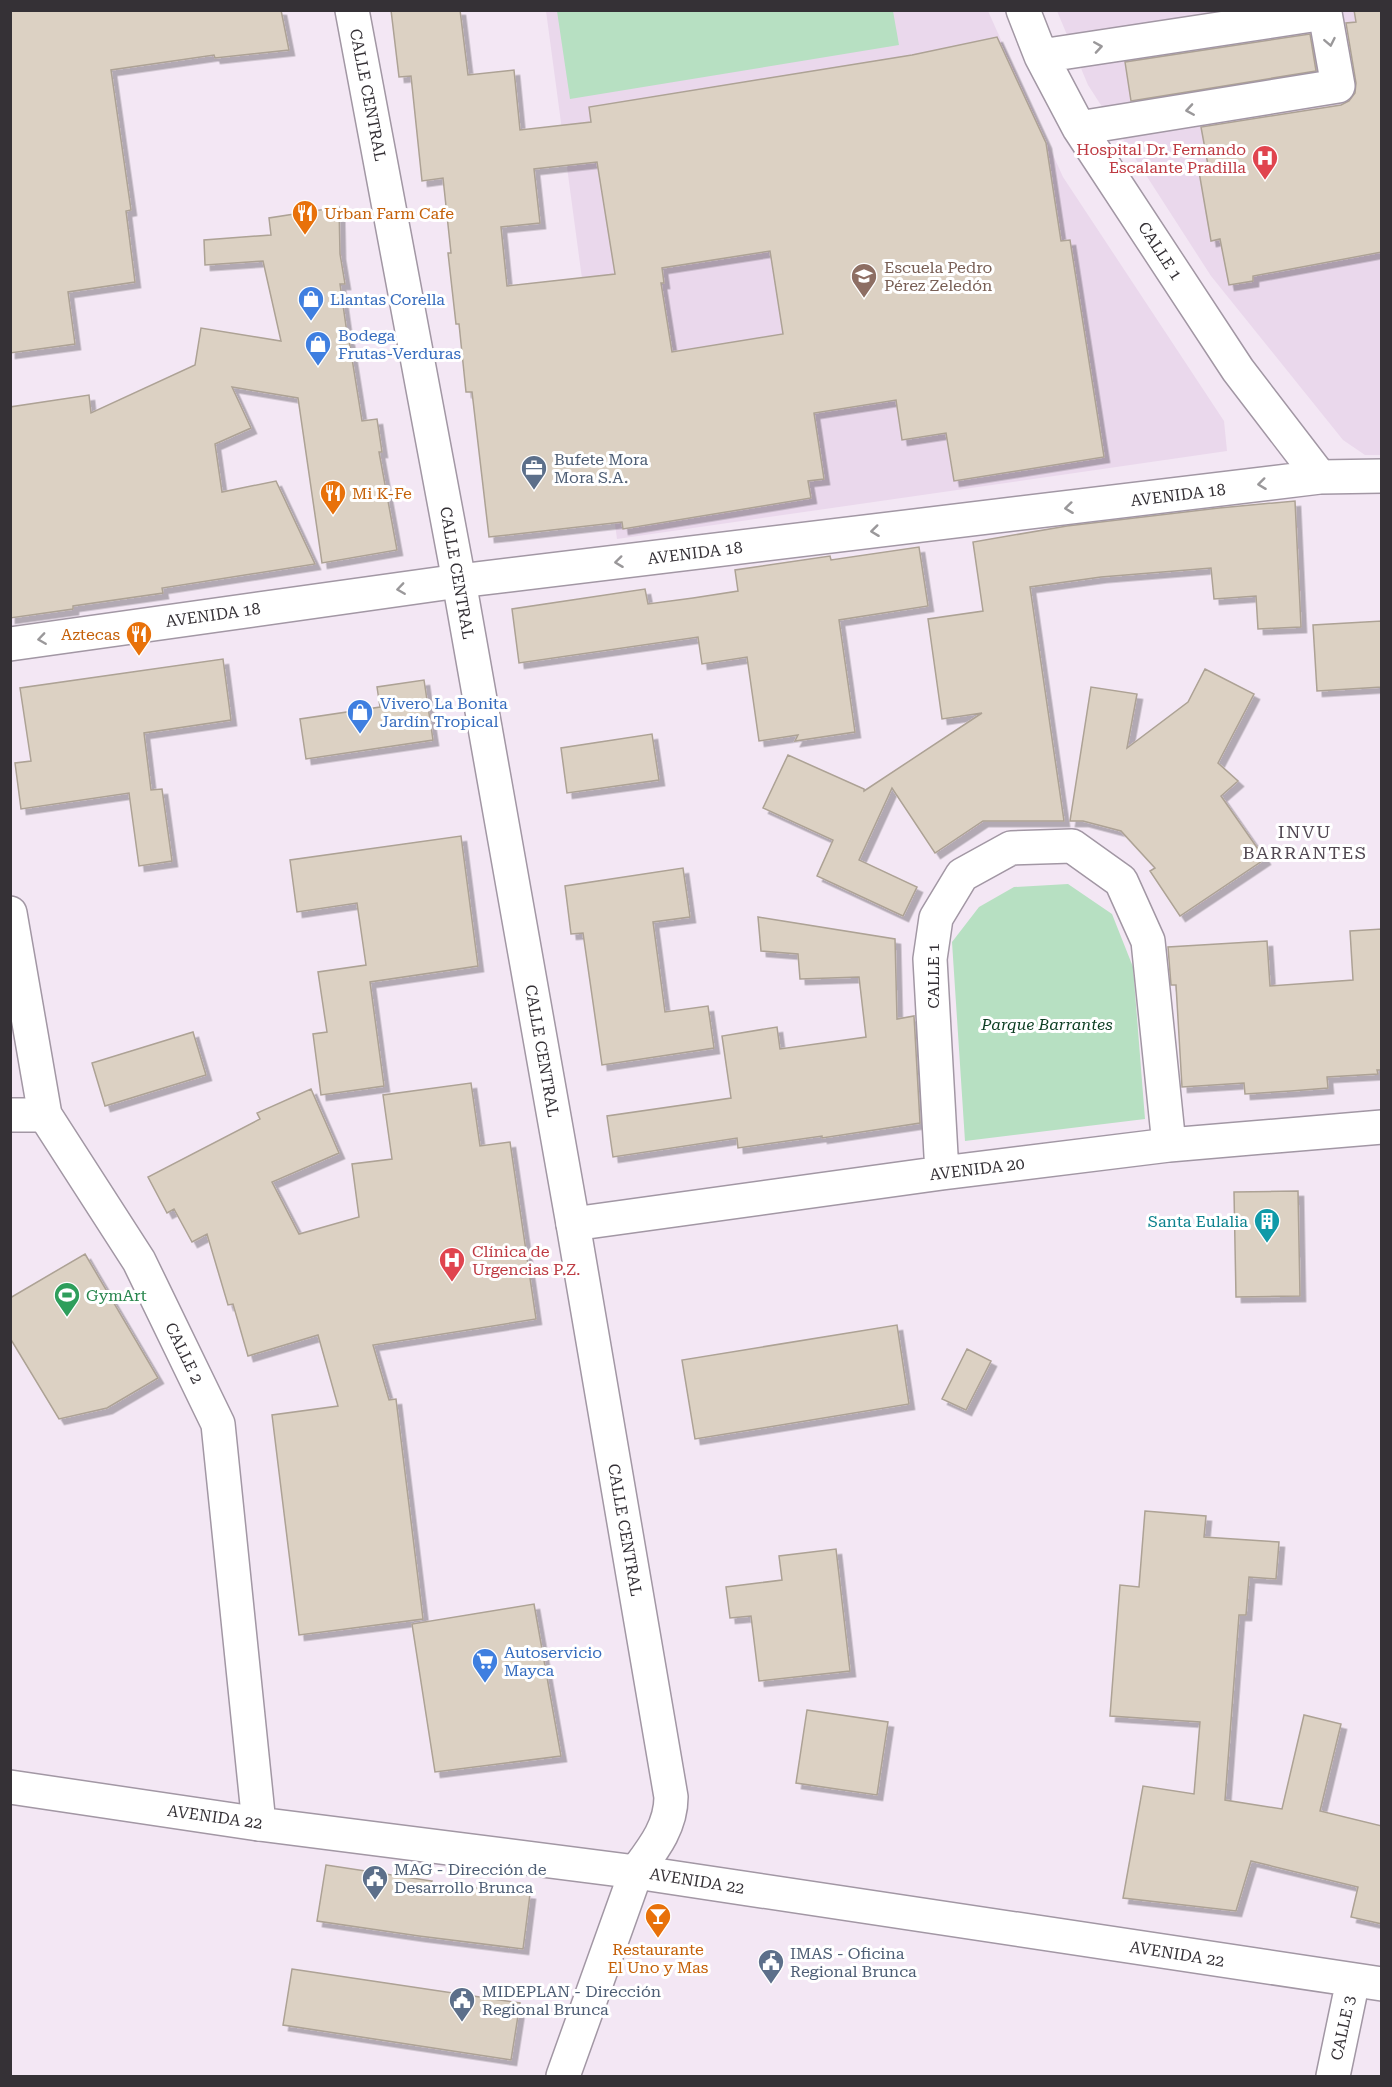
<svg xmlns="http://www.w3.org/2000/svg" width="1392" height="2087" font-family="'Roboto Serif',serif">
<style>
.built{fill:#ead8ec}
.green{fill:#b7e0c2}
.building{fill:#dcd1c3;stroke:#ada295;stroke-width:1.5;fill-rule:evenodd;filter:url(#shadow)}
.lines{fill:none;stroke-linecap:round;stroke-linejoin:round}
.minor-casing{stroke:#a297a4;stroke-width:36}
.major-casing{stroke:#a297a4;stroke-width:36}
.minor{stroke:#fff;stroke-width:33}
.major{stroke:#fff;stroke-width:33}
.oneway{stroke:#9a989a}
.labels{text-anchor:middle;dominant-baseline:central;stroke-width:6;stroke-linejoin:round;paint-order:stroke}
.street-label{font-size:16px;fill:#353136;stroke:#fff}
.health-label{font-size:16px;fill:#be3a42;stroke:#fff;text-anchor:end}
.food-label{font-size:16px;fill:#c56008;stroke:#fff;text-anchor:start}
.education-label{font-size:16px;fill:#785e54;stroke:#fff;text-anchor:start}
.shop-label{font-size:16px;fill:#366cbe;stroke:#fff;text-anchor:start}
.service-label{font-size:16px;fill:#4e5e75;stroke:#fff;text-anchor:start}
.park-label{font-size:16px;font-style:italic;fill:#0b3d21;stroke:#fff}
.culture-label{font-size:16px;fill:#0d838f;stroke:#fff;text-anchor:end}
.leisure-label{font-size:16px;fill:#27864d;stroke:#fff;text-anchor:start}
.neighbourhood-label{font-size:18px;letter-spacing:1.5px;fill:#524853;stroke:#fff}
</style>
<defs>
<filter id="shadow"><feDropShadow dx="5.5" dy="5.5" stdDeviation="0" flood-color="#0004"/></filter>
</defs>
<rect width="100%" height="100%" fill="#f3e7f4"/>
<!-- built -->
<path class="built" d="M 546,11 L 988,11 L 1063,177 L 1224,421 L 1227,451 L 617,539 Z
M 1057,11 L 1381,11 L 1381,455 L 1365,455 L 1343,440 L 1211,276 L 1088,85 Z"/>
<!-- green -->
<path class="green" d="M 557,11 L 893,11 L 899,45 L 570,99 Z
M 1068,884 L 1112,914 L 1133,967 L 1145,1119 L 965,1141 L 952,942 L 979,907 L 1014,887 Z"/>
<!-- building -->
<path class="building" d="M 10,10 L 281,10 L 289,50 L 215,58 L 214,55 L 111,70 L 131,210 L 126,211 L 135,282 L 68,292 L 75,344 L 10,353 Z
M 391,10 L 460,10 L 468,75 L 514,70 L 520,130 L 591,122 L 589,107 L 912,55 L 997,37 L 1046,143 L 1061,241 L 1070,240 L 1104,457 L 954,481 L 946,433 L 902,440 L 896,400 L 814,413 L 824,479 L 808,481 L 811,498 L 623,529 L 622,522 L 489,537 L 472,392 L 466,392 L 459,324 L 456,324 L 448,253 L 451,253 L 443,178 L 422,181 L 411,76 L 399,77 ZM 597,162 L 615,274 L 507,286 L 501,227 L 540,223 L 534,169 ZM 770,251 L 783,334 L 672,352 L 661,283 L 664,283 L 662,268 Z
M 1354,10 L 1382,10 L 1382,252 L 1253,276 L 1253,281 L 1229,285 L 1220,239 L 1211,241 L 1198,166 L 1208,165 L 1201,127 L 1341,105 L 1349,101 L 1355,93 L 1356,83 L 1346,23 L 1356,22 Z
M 1310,34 L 1316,71 L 1131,101 L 1125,62 Z
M 339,207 L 340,254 L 345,284 L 340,284 L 348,340 L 349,340 L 362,421 L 377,419 L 382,452 L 379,452 L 397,550 L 322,563 L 298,398 L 232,387 L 251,428 L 215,444 L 222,492 L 276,481 L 315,564 L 162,588 L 163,593 L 73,606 L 73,609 L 10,618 L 10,407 L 89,395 L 91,413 L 195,365 L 201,328 L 281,341 L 263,261 L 205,265 L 204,240 L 271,235 L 269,218 Z
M 1295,501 L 1301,627 L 1258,629 L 1256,596 L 1214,599 L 1211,568 L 1101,577 L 1030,587 L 1064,821 L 983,821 L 935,853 L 892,788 L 859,860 L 917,887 L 903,916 L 817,876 L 833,840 L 763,808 L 788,755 L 864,789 L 864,791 L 982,713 L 942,719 L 928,619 L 983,611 L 973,542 L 1067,526 L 1219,508 Z
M 919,547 L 928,606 L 839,620 L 855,732 L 795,741 L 798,735 L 759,741 L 747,657 L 702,664 L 698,637 L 519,663 L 512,609 L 645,589 L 648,604 L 693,598 L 738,591 L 735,570 L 830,556 L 831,560 Z
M 1382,621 L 1382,687 L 1317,691 L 1313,625 Z
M 223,659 L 231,720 L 144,733 L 151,790 L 162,789 L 172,861 L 139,866 L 129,793 L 21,809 L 15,763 L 31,761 L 20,688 Z
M 1205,669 L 1254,694 L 1218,763 L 1238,781 L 1221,796 L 1265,859 L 1180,916 L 1150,871 L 1155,868 L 1121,831 L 1083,821 L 1070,821 L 1091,687 L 1137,694 L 1127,748 L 1188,702 Z
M 424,680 L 433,740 L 306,759 L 300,719 L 380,707 L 377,687 Z
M 652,734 L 659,780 L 567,793 L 561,748 Z
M 461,836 L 478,966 L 370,982 L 384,1086 L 321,1095 L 313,1034 L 327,1032 L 318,972 L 366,965 L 357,903 L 297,912 L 290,860 Z
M 683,868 L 690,917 L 653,922 L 665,1012 L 708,1006 L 714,1048 L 602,1065 L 583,933 L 571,934 L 565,886 Z
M 758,917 L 895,939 L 897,1019 L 914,1016 L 920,1123 L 822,1138 L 822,1136 L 738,1148 L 737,1138 L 613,1157 L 607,1116 L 731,1098 L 722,1036 L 777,1027 L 780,1049 L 866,1037 L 859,977 L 800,979 L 798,954 L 761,951 Z
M 1382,929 L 1382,1070 L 1377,1070 L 1378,1074 L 1327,1077 L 1328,1088 L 1291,1091 L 1245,1094 L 1244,1083 L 1182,1087 L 1176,985 L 1171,985 L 1168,947 L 1267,941 L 1270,986 L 1353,980 L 1350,931 Z
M 193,1032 L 206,1075 L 105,1106 L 92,1063 Z
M 471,1083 L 480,1146 L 510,1142 L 536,1319 L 373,1345 L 389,1400 L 396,1399 L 423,1619 L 299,1635 L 272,1415 L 338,1406 L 318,1335 L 248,1356 L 233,1304 L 228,1305 L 207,1234 L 192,1242 L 174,1209 L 167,1213 L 148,1177 L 260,1119 L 257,1113 L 311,1089 L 339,1153 L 272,1182 L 299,1234 L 359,1217 L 352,1164 L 392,1159 L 383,1095 Z
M 1298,1191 L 1300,1296 L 1236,1297 L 1234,1192 Z
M 85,1254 L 158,1378 L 107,1408 L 59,1419 L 10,1338 L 10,1298 Z
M 897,1325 L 909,1404 L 695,1439 L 682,1360 Z
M 967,1349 L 991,1361 L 966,1410 L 942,1399 Z
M 1145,1511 L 1206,1516 L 1204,1537 L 1279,1542 L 1276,1579 L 1249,1577 L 1246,1615 L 1239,1615 L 1225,1800 L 1282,1809 L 1304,1715 L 1341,1724 L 1320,1811 L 1382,1826 L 1382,1924 L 1351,1917 L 1358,1887 L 1251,1861 L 1236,1911 L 1123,1898 L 1143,1786 L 1194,1794 L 1200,1722 L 1110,1716 L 1120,1585 L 1139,1587 Z
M 836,1549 L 850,1671 L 759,1681 L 751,1616 L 730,1618 L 726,1587 L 782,1580 L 779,1556 Z
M 534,1604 L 561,1756 L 435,1772 L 412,1624 Z
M 807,1710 L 888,1722 L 877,1795 L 796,1783 Z
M 326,1865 L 432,1881 L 431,1883 L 530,1894 L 523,1949 L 419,1936 L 317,1921 Z
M 292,1969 L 520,2003 L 511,2060 L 283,2025 Z"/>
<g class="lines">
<!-- minor casing -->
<g class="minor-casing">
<path id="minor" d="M 1023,10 L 1041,56 L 1079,128 L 1238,370 L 1320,477
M 1041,56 L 1325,13 L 1338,86 L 1079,128
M 10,644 L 459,581 L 1320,477 L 1382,476
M 10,1115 L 45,1115
M 942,1173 L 930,959 L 936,918 L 962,875 L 1011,848 L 1072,846 L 1121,881 L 1148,941 L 1169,1145
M 573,1224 L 942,1173 L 1169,1145 L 1382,1127
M 10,1787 L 259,1824
M 636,1872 L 1382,1984
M 1333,2076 L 1353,1980"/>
</g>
<!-- major casing -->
<g class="major-casing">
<path id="major" d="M 352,10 L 459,581 L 573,1224 L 671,1797 C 671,1827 653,1849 636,1872 L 563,2076
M 10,913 L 45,1115 L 139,1261 L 218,1424 L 259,1824 L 636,1872"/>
</g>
<!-- minor -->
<use href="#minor" class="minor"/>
<!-- major -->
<use href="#major" class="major"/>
</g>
<!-- one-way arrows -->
<defs><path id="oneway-chevron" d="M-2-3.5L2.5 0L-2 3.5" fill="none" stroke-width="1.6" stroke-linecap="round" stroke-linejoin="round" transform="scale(1.5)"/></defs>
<g class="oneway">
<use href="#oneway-chevron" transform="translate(1330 42) rotate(79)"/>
<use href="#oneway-chevron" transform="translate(1098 47) rotate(-9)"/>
<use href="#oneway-chevron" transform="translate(1190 110) rotate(171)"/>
<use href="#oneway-chevron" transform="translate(1262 484) rotate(173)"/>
<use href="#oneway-chevron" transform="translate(1069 508) rotate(173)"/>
<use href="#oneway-chevron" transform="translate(875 531) rotate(173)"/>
<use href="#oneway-chevron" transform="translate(619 562) rotate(173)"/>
<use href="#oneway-chevron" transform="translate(401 589) rotate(172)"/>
<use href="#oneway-chevron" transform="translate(42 639) rotate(172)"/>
</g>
<!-- icons -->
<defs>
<g id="hospital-pin" transform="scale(1.35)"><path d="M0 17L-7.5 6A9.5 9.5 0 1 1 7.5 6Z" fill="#e0444e" stroke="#fff"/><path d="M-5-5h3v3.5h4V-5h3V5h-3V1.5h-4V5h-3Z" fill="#fff"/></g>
<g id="restaurant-pin" transform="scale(1.35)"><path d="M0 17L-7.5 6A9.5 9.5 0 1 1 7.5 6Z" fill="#e8710a" stroke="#fff"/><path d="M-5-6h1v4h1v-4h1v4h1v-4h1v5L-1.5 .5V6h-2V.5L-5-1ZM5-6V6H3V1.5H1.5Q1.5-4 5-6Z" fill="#fff"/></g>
<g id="school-pin" transform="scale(1.35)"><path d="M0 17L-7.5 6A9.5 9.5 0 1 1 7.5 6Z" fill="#8d6e63" stroke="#fff"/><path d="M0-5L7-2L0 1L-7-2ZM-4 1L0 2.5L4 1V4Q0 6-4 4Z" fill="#fff"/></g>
<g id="shop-pin" transform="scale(1.35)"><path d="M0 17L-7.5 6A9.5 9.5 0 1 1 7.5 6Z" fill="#3f7fe0" stroke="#fff"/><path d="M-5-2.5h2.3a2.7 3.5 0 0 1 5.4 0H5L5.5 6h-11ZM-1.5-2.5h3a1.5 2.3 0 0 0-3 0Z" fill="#fff"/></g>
<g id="office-pin" transform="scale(1.35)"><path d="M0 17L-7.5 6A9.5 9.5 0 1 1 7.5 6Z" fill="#5c6f8a" stroke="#fff"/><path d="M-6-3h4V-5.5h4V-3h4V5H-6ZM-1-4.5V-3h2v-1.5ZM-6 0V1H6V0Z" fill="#fff"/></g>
<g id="building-pin" transform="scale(1.35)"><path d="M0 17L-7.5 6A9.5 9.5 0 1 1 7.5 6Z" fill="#0f9aa8" stroke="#fff"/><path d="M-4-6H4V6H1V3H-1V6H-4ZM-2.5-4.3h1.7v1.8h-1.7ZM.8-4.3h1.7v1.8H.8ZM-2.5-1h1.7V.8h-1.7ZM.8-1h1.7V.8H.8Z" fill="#fff"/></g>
<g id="stadium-pin" transform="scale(1.35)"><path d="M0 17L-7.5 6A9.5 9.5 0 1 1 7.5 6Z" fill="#2e9e5b" stroke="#fff"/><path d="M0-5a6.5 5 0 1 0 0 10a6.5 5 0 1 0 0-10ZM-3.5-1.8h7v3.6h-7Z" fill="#fff"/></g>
<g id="supermarket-pin" transform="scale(1.35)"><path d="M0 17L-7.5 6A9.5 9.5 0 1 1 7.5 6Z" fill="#3f7fe0" stroke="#fff"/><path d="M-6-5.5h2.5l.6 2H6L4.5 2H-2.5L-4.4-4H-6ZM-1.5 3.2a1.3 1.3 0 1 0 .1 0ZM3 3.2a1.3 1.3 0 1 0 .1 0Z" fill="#fff"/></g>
<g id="civic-pin" transform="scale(1.35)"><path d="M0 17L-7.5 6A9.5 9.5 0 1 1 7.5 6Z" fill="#5c6f8a" stroke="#fff"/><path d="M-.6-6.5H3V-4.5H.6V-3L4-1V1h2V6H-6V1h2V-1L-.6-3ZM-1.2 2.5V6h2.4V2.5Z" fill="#fff"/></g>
<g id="bar-pin" transform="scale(1.35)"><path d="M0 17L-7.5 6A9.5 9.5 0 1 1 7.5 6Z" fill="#e8710a" stroke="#fff"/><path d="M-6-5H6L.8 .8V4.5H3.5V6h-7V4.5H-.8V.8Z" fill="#fff"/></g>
</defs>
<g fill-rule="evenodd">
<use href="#hospital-pin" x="1265" y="158"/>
<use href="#restaurant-pin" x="305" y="213"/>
<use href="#school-pin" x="864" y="276"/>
<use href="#shop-pin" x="311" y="299"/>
<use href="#shop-pin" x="318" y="344"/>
<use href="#office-pin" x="534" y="468"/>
<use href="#restaurant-pin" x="333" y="493"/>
<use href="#restaurant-pin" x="139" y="634"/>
<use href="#shop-pin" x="360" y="712"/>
<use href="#building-pin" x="1267" y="1221"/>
<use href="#hospital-pin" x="452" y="1260"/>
<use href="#stadium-pin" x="67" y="1295"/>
<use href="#supermarket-pin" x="485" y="1661"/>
<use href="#civic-pin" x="375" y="1878"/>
<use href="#bar-pin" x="658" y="1916"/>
<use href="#civic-pin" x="771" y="1962"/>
<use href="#civic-pin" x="462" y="2000"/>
</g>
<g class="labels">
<!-- street labels -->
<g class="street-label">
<text transform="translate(368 95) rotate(79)">CALLE CENTRAL</text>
<text transform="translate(1160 251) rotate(57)">CALLE 1</text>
<text transform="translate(1178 495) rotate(-7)">AVENIDA 18</text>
<text transform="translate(695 553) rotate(-7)">AVENIDA 18</text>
<text transform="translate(457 573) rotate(80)">CALLE CENTRAL</text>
<text transform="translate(213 615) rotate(-8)">AVENIDA 18</text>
<text transform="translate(933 976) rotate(-90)">CALLE 1</text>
<text transform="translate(542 1051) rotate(80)">CALLE CENTRAL</text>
<text transform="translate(977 1169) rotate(-7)">AVENIDA 20</text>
<text transform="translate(184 1353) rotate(64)">CALLE 2</text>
<text transform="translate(625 1530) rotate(80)">CALLE CENTRAL</text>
<text transform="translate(215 1817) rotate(8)">AVENIDA 22</text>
<text transform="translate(697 1881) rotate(9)">AVENIDA 22</text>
<text transform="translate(1177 1954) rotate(9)">AVENIDA 22</text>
<text transform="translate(1343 2028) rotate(-78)">CALLE 3</text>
</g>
<!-- health labels -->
<g class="health-label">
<text x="1246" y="149">Hospital Dr. Fernando<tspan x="1246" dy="18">Escalante Pradilla</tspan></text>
<text x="472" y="1251" text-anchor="start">Clínica de<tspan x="472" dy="18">Urgencias P.Z.</tspan></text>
</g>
<!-- food labels -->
<g class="food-label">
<text x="324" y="213">Urban Farm Cafe</text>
<text x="352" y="493">Mi K-Fe</text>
<text x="120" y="634" text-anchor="end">Aztecas</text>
<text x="658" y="1949" text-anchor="middle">Restaurante<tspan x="658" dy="18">El Uno y Mas</tspan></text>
</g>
<!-- education labels -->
<g class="education-label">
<text x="884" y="267">Escuela Pedro<tspan x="884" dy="18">Pérez Zeledón</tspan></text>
</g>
<!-- shop labels -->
<g class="shop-label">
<text x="330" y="299">Llantas Corella</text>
<text x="338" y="335">Bodega<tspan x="338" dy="18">Frutas-Verduras</tspan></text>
<text x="380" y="703">Vivero La Bonita<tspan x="380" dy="18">Jardín Tropical</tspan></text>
<text x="504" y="1652">Autoservicio<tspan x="504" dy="18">Mayca</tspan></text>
</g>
<!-- service labels -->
<g class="service-label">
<text x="554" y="459">Bufete Mora<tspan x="554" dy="18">Mora S.A.</tspan></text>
<text x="394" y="1869">MAG - Dirección de<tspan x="394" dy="18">Desarrollo Brunca</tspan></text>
<text x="790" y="1953">IMAS - Oficina<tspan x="790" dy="18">Regional Brunca</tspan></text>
<text x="482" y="1991">MIDEPLAN - Dirección<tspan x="482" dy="18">Regional Brunca</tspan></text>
</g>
<!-- park labels -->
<g class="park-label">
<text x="1047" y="1024">Parque Barrantes</text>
</g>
<!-- culture labels -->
<g class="culture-label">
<text x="1248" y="1221">Santa Eulalia</text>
</g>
<!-- leisure labels -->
<g class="leisure-label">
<text x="86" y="1295">GymArt</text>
</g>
<!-- neighbourhood labels -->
<g class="neighbourhood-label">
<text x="1305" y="831">INVU<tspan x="1305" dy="21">BARRANTES</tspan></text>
</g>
</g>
<!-- border -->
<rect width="1392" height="2087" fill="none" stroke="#353136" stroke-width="24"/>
</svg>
